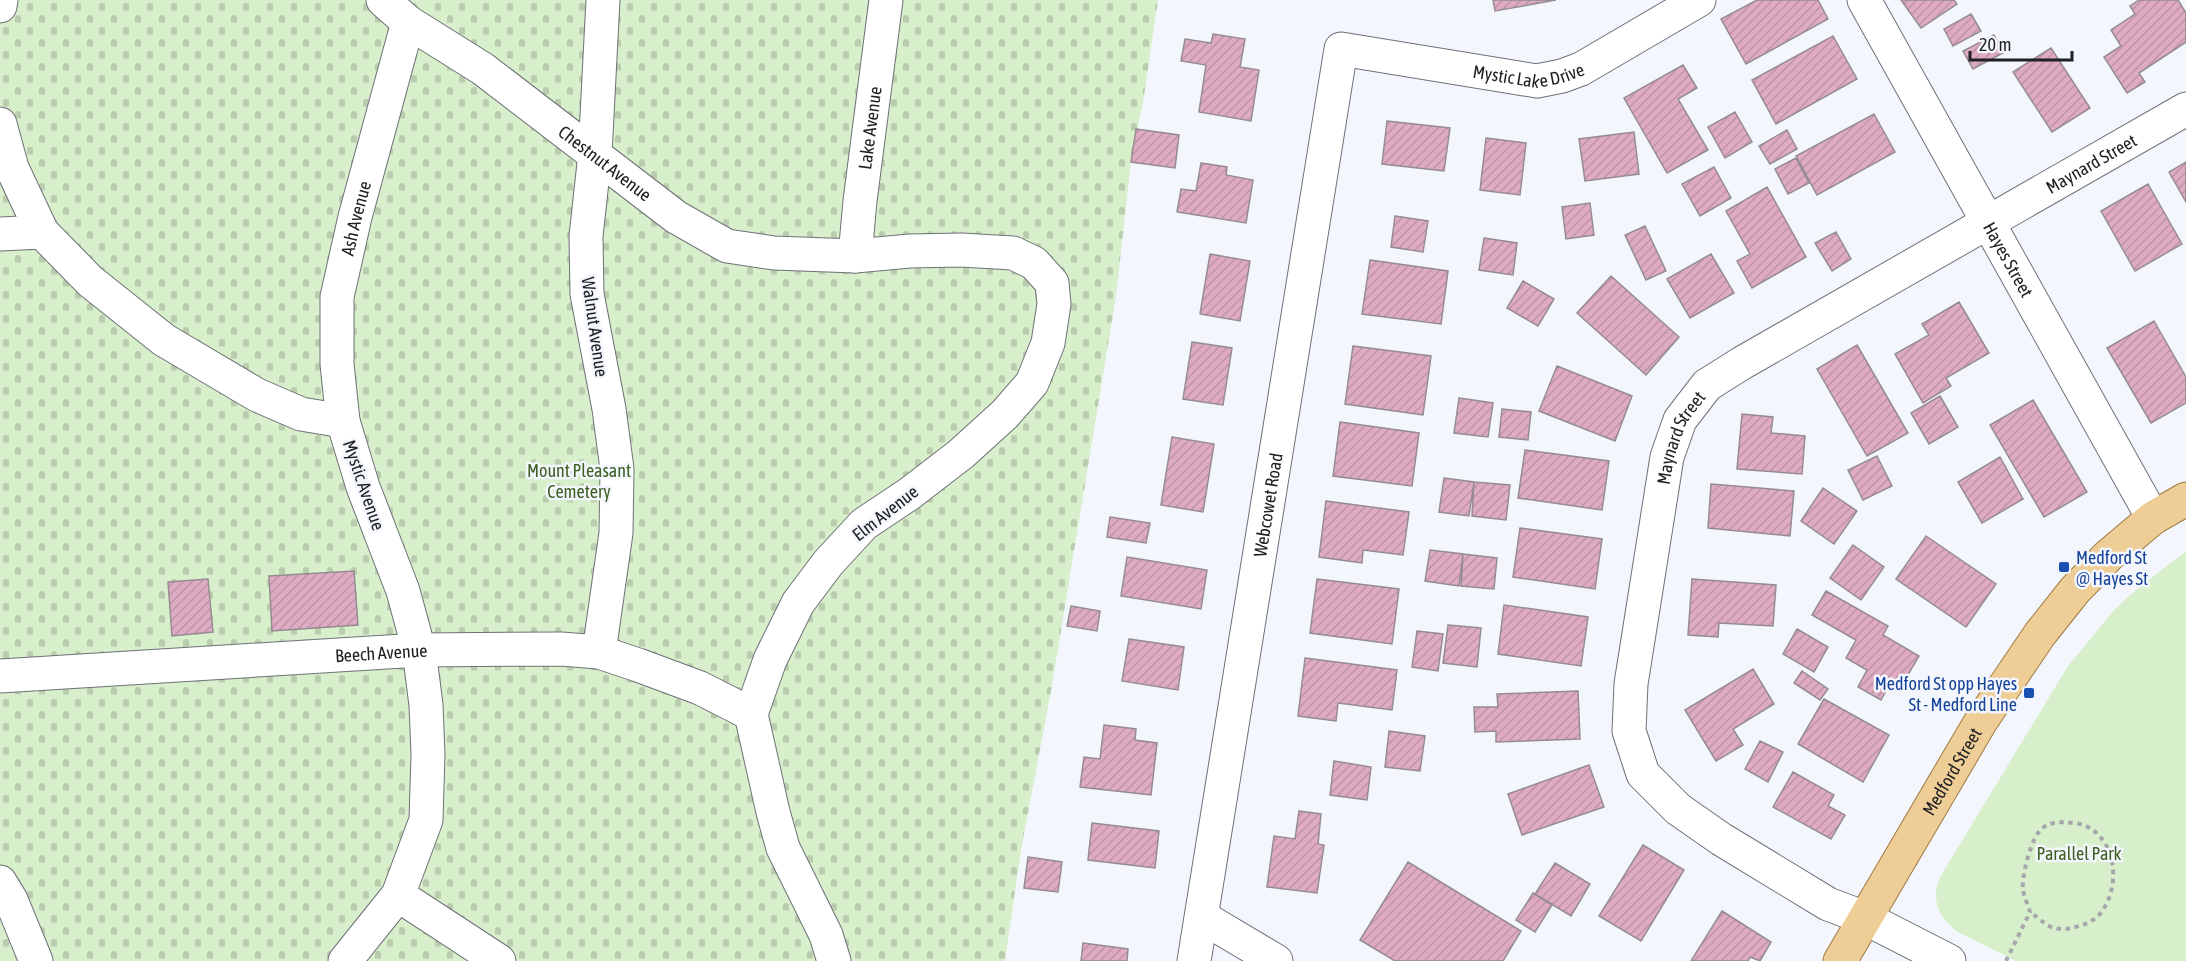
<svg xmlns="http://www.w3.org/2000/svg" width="2186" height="961" font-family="'Asap Condensed',sans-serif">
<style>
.cemetery{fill:url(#cemetery-stones)}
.park{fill:#d8efcb}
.building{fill:url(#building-hatch);stroke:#948c90;stroke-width:1.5}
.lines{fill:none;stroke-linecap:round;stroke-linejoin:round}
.minor-casing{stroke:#6e7077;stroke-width:35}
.major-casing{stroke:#9f7b42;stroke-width:35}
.path{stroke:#a6a7ad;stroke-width:4;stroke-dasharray:4.5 4.5;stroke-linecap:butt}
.minor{stroke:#fff;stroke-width:33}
.major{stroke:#efcd97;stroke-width:33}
.transit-dot{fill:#1a4fb4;stroke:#f4f6fe;stroke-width:2}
.labels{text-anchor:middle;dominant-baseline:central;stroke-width:5;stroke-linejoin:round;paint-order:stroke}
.street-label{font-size:18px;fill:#202124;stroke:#f4f6fe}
.park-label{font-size:18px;fill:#3c6022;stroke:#f4f6fe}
.transit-label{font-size:18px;fill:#164399;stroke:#f4f6fe;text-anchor:start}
</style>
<defs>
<pattern id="cemetery-stones" width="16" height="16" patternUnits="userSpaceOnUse" patternTransform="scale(1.5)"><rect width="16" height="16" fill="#d8efcb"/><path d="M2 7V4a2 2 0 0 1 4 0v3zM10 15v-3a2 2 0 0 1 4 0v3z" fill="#b9cdae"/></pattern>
<pattern id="building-hatch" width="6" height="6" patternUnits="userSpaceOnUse" patternTransform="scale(1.5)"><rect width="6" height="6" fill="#dfabc3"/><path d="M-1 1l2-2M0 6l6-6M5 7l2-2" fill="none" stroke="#bf93a7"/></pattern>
</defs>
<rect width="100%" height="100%" fill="#f4f6fe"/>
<!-- cemetery -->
<path class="cemetery" d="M 0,0 L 1158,0 L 1143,103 L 1132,153 L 1116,296 L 1051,691 L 1021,850 L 1005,961 L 0,961 Z"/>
<!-- park -->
<path class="park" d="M 2186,551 L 2186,961 L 2016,961 L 1958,932 C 1939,919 1930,899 1940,877 L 2068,666 L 2115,609 L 2137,589 Z"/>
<!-- building -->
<path class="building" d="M 1493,0 L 1556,0 L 1495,11 Z
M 1757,0 L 1818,0 L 1828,19 L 1746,64 L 1721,19 Z
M 1901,0 L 1954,0 L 1957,4 L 1921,28 Z
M 2139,0 L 2178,0 L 2186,13 L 2186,42 L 2139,73 L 2145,82 L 2127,93 L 2104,57 L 2121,46 L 2111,30 L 2135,14 L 2130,6 Z
M 1971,14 L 1981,31 L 1953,46 L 1944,29 Z
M 1213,34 L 1245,39 L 1240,67 L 1259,70 L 1251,121 L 1199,112 L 1206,65 L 1181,61 L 1185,39 L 1211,43 Z
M 1994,35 L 2003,53 L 1973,69 L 1963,51 Z
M 1833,36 L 1857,79 L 1776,124 L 1752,80 Z
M 2051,48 L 2090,108 L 2052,132 L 2013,72 Z
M 1683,65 L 1697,88 L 1678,99 L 1708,150 L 1667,173 L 1624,98 Z
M 1735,112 L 1752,142 L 1725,158 L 1708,127 Z
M 1874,114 L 1895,152 L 1817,195 L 1796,156 Z
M 1387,121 L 1450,128 L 1444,171 L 1382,164 Z
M 1136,129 L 1179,135 L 1175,168 L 1131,162 Z
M 1787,130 L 1797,149 L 1770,164 L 1759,146 Z
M 1634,132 L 1639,174 L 1585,181 L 1579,139 Z
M 1486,138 L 1526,143 L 1520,195 L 1480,190 Z
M 1796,158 L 1809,183 L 1788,194 L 1775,169 Z
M 2186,162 L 2186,202 L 2169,172 Z
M 1201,163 L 1227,167 L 1226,175 L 1253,180 L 1246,223 L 1177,212 L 1181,189 L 1196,191 Z
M 1714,167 L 1731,198 L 1700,216 L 1682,184 Z
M 2148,184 L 2182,244 L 2135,271 L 2101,211 Z
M 1767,187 L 1806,257 L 1752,288 L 1737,261 L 1750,254 L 1726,211 Z
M 1590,203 L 1594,235 L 1566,239 L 1562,207 Z
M 1395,216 L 1428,221 L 1423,252 L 1391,247 Z
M 1645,226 L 1666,271 L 1646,280 L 1625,235 Z
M 1836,232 L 1851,259 L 1832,271 L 1815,243 Z
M 1484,238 L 1517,243 L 1513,275 L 1479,270 Z
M 1210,254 L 1250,261 L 1240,321 L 1200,314 Z
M 1711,254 L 1734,293 L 1690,318 L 1667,279 Z
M 1370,260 L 1448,271 L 1441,324 L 1362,314 Z
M 1611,276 L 1679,337 L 1646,375 L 1577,313 Z
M 1523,281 L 1554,299 L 1538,326 L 1507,308 Z
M 1959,302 L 1989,353 L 1946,378 L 1951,386 L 1923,403 L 1895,354 L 1929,335 L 1922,324 Z
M 2154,321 L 2186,377 L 2186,403 L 2151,423 L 2107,348 Z
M 1192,342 L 1232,348 L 1223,405 L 1183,399 Z
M 1857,345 L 1908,433 L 1867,456 L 1817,369 Z
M 1353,346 L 1431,356 L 1423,415 L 1345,404 Z
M 1557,366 L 1632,396 L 1615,441 L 1539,411 Z
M 1940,396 L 1958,427 L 1929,444 L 1911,413 Z
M 1459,398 L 1493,403 L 1488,437 L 1454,433 Z
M 2033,400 L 2087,492 L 2044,517 L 1990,425 Z
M 1502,409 L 1531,412 L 1528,440 L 1499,437 Z
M 1742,414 L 1773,417 L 1771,433 L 1805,436 L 1802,474 L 1737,469 Z
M 1340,422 L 1419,433 L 1412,486 L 1333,476 Z
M 1172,437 L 1214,444 L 1203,512 L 1161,505 Z
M 1525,450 L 1609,461 L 1602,510 L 1518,498 Z
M 1877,456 L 1892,486 L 1863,500 L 1848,470 Z
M 2000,457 L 2023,499 L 1982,523 L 1958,482 Z
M 1444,478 L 1474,482 L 1469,516 L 1439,512 Z
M 1474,482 L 1510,485 L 1506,520 L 1472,516 Z
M 1711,484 L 1794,491 L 1790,536 L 1708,528 Z
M 1823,488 L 1857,511 L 1834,544 L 1801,521 Z
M 1326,501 L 1409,512 L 1403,555 L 1363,550 L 1362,563 L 1319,557 Z
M 1110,517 L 1150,523 L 1146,543 L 1107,537 Z
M 1520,528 L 1602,539 L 1595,589 L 1513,577 Z
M 1926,536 L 1996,584 L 1966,627 L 1896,579 Z
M 1853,545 L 1884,567 L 1861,600 L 1830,578 Z
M 1430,550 L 1463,554 L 1459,586 L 1425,581 Z
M 1463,554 L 1497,558 L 1494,589 L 1461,586 Z
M 1127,557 L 1207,570 L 1201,609 L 1121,596 Z
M 354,571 L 358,625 L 272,631 L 269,576 Z
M 208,579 L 213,632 L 172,636 L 168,582 Z
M 1317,579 L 1399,589 L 1392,644 L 1310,633 Z
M 1692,579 L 1776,585 L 1773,626 L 1719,623 L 1718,637 L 1688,635 Z
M 1826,591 L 1888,626 L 1883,635 L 1919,656 L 1899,690 L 1890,684 L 1881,700 L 1858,687 L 1867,670 L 1846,658 L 1856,640 L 1812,615 Z
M 1504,605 L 1588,617 L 1581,666 L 1498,654 Z
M 1071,606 L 1100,611 L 1097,631 L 1067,626 Z
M 1448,625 L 1481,628 L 1477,667 L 1443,663 Z
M 1797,629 L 1828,647 L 1814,672 L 1783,654 Z
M 1417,631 L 1443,634 L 1438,671 L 1412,667 Z
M 1129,639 L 1184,647 L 1178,690 L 1122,681 Z
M 1305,658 L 1397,670 L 1392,710 L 1338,703 L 1336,721 L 1298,716 Z
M 1753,669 L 1774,704 L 1733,729 L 1743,745 L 1716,761 L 1685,710 Z
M 1802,671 L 1828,689 L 1820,700 L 1794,683 Z
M 1578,691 L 1580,739 L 1496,742 L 1496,731 L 1475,732 L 1474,707 L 1498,707 L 1497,694 Z
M 1824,699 L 1889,735 L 1863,782 L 1798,744 Z
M 1104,725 L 1136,729 L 1135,740 L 1157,743 L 1151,795 L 1080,787 L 1084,757 L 1100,759 Z
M 1389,731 L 1425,736 L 1420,771 L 1385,767 Z
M 1760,741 L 1783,752 L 1768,782 L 1745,769 Z
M 1334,761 L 1371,767 L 1367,800 L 1330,795 Z
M 1589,765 L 1604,807 L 1522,835 L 1508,794 Z
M 1793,772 L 1834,795 L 1828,806 L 1845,815 L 1831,839 L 1773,807 Z
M 1299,811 L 1321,814 L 1318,844 L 1324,845 L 1317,893 L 1267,887 L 1274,836 L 1295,839 Z
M 1092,823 L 1159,831 L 1155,868 L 1088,860 Z
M 1643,845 L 1684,870 L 1641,941 L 1599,916 Z
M 1028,857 L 1062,862 L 1058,892 L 1024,888 Z
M 1408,862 L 1521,931 L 1503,961 L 1395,961 L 1360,940 Z
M 1555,863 L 1590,884 L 1571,916 L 1535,894 Z
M 1533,893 L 1552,905 L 1535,932 L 1516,920 Z
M 1722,911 L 1771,942 L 1760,961 L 1750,957 L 1748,961 L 1691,961 Z
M 1083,943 L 1128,949 L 1127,961 L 1081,961 Z"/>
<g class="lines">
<!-- minor casing -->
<g class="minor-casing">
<g id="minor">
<path id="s1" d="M 383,0 L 408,22 L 483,69 L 676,217 L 727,246 L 774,253 L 855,256 L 910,251 L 961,250 L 1013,253 L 1034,263 L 1052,283 L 1054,304 L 1048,343 L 1032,383 L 1005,414 L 961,454 L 909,494 L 864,524 L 828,563 L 798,603 L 770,660 L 751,714 L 773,812 L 783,848 L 826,935 L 834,961"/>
<path id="s2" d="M 1864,0 L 2153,518"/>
<path d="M 0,6 L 1,0"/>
<path d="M 0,124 L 12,168 L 42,232 L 90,281 L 164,340 L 257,395 L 301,414 L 343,421"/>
<path d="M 0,234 L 42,232"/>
<path id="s3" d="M 855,256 L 860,201 L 886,0"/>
<path d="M 599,652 L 616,533 L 617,469 L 609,409 L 587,294 L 586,236 L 595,154 L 603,0"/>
<path id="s4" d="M 0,676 L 419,650 L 561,649 L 599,652 L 638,665 L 700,688 L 751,714"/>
<path d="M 0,882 L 11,900 L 36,961"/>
<path d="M 398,895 L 499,961"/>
<path d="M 1202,917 L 1276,961"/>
<path id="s5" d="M 345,961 L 398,895 L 426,820 L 428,754 L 426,705 L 419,650 L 403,591 L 363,487 L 343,421 L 337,364 L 337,297 L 355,217 L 408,22"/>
<path id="s6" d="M 1194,961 L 1341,49 L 1537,81 L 1562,76 L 1581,69 L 1699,0"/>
<path id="s7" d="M 1949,961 L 1865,918 L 1828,904 L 1721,839 L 1678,809 L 1643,774 L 1629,731 L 1631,684 L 1667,457 L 1680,420 L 1707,385 L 1742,363 L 2186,109"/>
</g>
</g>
<!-- major casing -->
<g class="major-casing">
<g id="major">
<path id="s8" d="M 1840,961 L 1981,721 L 2040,634 L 2075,590 L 2108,556 L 2153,518 L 2186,499"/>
</g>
</g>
<!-- path -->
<path class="path" d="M 2006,961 L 2030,912 C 2028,905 2024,897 2023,890 C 2021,877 2032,833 2044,827 C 2054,821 2063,822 2075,823 C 2116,829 2124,887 2099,915 C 2091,923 2081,926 2071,928 C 2064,930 2055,929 2049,926 C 2042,922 2036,916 2030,912"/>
<!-- minor -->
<use href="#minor" class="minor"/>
<!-- major -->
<use href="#major" class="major"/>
</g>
<!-- markers -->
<g class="transit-dot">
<rect x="2058" y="561" width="12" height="12" rx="3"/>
<rect x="2023" y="687" width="12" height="12" rx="3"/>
</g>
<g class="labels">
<!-- street labels -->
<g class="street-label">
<text stroke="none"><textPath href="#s6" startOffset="1114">Mystic Lake Drive</textPath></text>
<text stroke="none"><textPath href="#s3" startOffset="129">Lake Avenue</textPath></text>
<text stroke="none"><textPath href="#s1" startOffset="276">Chestnut Avenue</textPath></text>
<text stroke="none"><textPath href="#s7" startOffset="1210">Maynard Street</textPath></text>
<text stroke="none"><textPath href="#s5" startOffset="782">Ash Avenue</textPath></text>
<text stroke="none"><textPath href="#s2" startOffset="297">Hayes Street</textPath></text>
<text transform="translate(595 327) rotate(82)">Walnut Avenue</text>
<text stroke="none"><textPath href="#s7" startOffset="706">Maynard Street</textPath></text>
<text transform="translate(364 485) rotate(71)">Mystic Avenue</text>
<text stroke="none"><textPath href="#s6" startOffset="462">Webcowet Road</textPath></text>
<text transform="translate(885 513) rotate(-38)">Elm Avenue</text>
<text stroke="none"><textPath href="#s4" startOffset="382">Beech Avenue</textPath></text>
<text stroke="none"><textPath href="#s8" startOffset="220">Medford Street</textPath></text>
</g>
<!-- park labels -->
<g class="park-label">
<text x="579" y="470">Mount Pleasant<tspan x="579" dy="21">Cemetery</tspan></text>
<text x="2079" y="853">Parallel Park</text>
</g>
<!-- transit labels -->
<g class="transit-label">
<text x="2076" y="557">Medford St<tspan x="2076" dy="21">@ Hayes St</tspan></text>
<text x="2017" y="683" text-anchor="end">Medford St opp Hayes<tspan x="2017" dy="21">St - Medford Line</tspan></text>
</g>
</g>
<!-- scale -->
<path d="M1970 51v9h102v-9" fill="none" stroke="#202124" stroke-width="3"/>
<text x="1979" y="51" font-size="18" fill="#202124" stroke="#f4f6fe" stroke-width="4.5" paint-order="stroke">20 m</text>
</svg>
